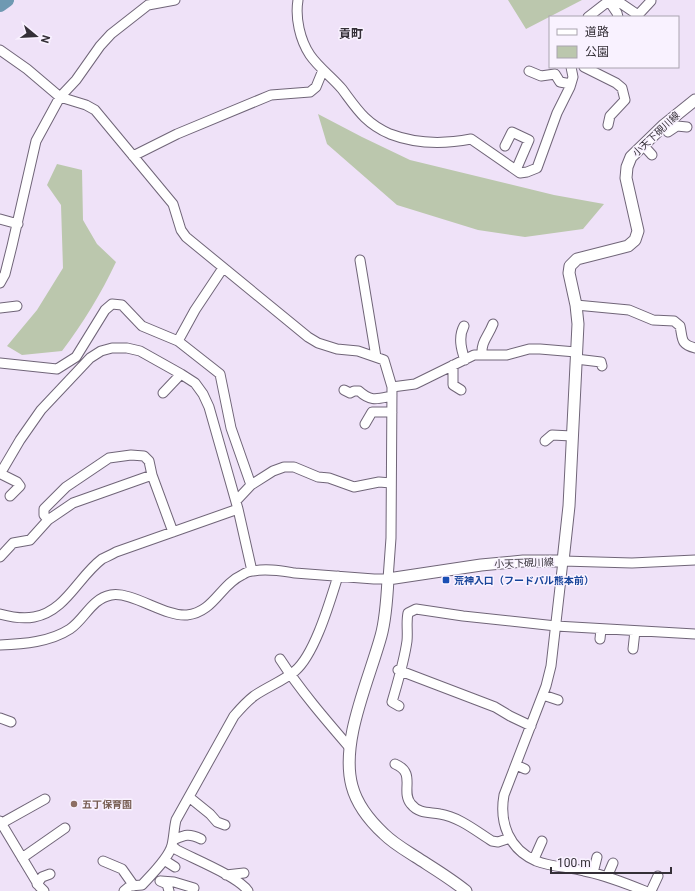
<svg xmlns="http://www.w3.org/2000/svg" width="695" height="891" font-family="Roboto,'Noto Sans JP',sans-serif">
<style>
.green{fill:#bbc7ad}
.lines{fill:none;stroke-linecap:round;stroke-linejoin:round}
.river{stroke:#6f99b2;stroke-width:14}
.minor-casing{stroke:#706578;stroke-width:11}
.major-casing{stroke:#706578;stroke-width:13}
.minor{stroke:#fff;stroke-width:9}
.major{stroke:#fff;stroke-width:11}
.transit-dot{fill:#1a4fb4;stroke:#f9f2ff;stroke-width:1.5}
.education-dot{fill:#8d6e63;stroke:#f9f2ff;stroke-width:1.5}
.labels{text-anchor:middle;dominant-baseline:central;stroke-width:3;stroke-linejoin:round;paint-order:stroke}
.street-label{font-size:10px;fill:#342f37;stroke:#f9f2ff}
.transit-label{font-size:10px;font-weight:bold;fill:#164399;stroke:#f9f2ff;text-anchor:start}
.education-label{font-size:10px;font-weight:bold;fill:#785e54;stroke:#f9f2ff;text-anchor:start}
.quarter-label{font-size:12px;font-weight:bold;fill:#342f37;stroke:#f9f2ff}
</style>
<rect width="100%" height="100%" fill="#efe2f8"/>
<!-- green -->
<path class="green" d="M 508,0 L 582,0 L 526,29 Z
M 318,114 L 362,137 L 410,160 L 554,195 L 604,204 L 583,229 L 525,237 L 478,230 L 397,205 L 327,144 Z
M 57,164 L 82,170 L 83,220 L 97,244 L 116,262 C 101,294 83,323 62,351 L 22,355 L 7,346 L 37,310 L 63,268 L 61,205 L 47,185 Z"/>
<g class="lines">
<!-- river -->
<path class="river" d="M 0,5 L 7,0"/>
<!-- minor casing -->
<g class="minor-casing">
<path id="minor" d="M 298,0 C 295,18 300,40 310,55 C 319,68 332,77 342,89 C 357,109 365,123 390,134 C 416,144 445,144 471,139 L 520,173 L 527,172 L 537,168 L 557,113 L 570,87 L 573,77 L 571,67
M 616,0 L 638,15 L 651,1
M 609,1 L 617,13 L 618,17
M 588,17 L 610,0
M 0,50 L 27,69 L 60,97 L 86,105 L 95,110 L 173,204 L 181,230 L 186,237 L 308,337 L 318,343 L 337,349 L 358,351 L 384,360 L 392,387 L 391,538 L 388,579 L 374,579 C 348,577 321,575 295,573 C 282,571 267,568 253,571 C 249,571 245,573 242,575 C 220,585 214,612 187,615 C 165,617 132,591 111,595 C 91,599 85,619 70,629 C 50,642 24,644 0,645
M 584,67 L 616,83 L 622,88 L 625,100 L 610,116 L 608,125
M 529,71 L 541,76 L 555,74 L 560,82 L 571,84
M 668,132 L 677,126 L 687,127
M 643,145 L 652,155
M 505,146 L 512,132 L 529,140 L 516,170
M 133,156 L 177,134 L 271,95 L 310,92 L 316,87 L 323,70
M 0,219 L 18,224
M 360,260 L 376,357
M 0,283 L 5,274 L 12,246 L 36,141 L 60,97 L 76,80 L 100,46 L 111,34 L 148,5 L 175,0
M 576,305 L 629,310 L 653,320 L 674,321 L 680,326 C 683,339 680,344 695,348
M 0,308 L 17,306
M 464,326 C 458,337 461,349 465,360
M 178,341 L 195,310 L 223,268
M 482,355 C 481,341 488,337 493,324
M 576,359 L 601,362 L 602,366
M 0,363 L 57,369 L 76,357 L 105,310 L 112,304 L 122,305 L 142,326 L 178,341 L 220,374 L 231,428 L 251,485
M 453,365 L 453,385 L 461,390
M 392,387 L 415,384 L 474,355 L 507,355 L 529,349 L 540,349 L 576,352
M 344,390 L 350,393 L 354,391 L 359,391 C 371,402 377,399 392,396
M 163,393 L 181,374
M 365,424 L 372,412 L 392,412
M 545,441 L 552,435 L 572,436
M 0,474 L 20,440 L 41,410 L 90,358 L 101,351 L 112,348 L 127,348 L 140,351 L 181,374 L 195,383 L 203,394 L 209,407 L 238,509
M 1,474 L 17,482 L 20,486 L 10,496
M 236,501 L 251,485 L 273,471 L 284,467 L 294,467 L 318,477 L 329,478 L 354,487 L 379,482 L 391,483
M 48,520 L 44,515 L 44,509 L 66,487 L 109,458 L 131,455 L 144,456 L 149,461 L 152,475
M 0,557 L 13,543 L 30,540 L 48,520 L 73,503 L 152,475 L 173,532
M 0,614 C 11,617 23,619 34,617 C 66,611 78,577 102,559 C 106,557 111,555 116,552 L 238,509 L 252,571
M 600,639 L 601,629
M 633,649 L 635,631
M 280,659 C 300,690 325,719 350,748
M 398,670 L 495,707 L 510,716 L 531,726
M 543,695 L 558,700
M 399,706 L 392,702 C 398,681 404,662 407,641 C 408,631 406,622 408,613 L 416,609 L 463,616 L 556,626 L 695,634
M 0,718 L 11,722
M 395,764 C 417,773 400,791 411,804 C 419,814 429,812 440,814 C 459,817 476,831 492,841 L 498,842 L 510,838
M 516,765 L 525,769
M 189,797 L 210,814 L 217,822 L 225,825
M 0,821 L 39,886 L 44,891
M 2,823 L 45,799
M 173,840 C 185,835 188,833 201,839
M 172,846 L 177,850 C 194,859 239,877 248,891
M 22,858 L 65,828
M 534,859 L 542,841
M 164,860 L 175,867
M 103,861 L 122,869 L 134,886
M 593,873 L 597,857
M 226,875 L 244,873
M 607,877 L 613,863
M 160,881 L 167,884 L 169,891
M 161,881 L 174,882 L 194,888
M 37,884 L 42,877 L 50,874
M 124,891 L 130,886 L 142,885 C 151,875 169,858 172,845 C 174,837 174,828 176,820 L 234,716 C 240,709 246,702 254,696 C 267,687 283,681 295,671 C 315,654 330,601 338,576
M 645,891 C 625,883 605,875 584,871 C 569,867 551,867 536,861 C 509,849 499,823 504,795 L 546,686 L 551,666 L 563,561 L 632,563 L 695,560
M 651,891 L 658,876"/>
</g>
<!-- major casing -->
<g class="major-casing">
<path id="major" d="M 466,891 C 450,878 433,868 416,857 C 405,850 393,843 384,834 C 370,821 357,805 352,786 C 340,742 369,680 381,636 C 386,618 387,598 388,579 L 481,565 L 523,561 L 563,561 L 569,506 L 578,324 L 576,305 L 569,273 L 570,266 L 577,259 L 628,246 L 635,240 L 638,231 L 626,178 L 627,167 L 631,157 L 664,125 L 695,100"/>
</g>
<!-- minor -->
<use href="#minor" class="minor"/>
<!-- major -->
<use href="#major" class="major"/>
</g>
<!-- markers -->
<rect class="transit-dot" x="442" y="576" width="8" height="8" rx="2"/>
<circle class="education-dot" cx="74" cy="804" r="4"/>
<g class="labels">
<!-- street labels -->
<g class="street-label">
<text transform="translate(656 134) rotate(-43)">小天下硯川線</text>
<text transform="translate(524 563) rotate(-2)">小天下硯川線</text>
</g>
<!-- transit labels -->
<g class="transit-label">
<text x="454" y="580">荒神入口（フードパル熊本前）</text>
</g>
<!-- education labels -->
<g class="education-label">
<text x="82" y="804">五丁保育園</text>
</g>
<!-- quarter labels -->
<g class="quarter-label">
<text x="351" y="34">貢町</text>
</g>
</g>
<!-- legend -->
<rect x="549" y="16" width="130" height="52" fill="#f9f2ff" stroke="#aaa4af"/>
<rect x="557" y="29" width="20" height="6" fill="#ffffff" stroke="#aaa4af"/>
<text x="585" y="36" font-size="12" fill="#342f37">道路</text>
<rect x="557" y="46" width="20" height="12" fill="#bbc7ad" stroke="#aaa4af"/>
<text x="585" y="56" font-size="12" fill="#342f37">公園</text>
<!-- north arrow -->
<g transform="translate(36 36) rotate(108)" stroke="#f9f2ff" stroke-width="3" paint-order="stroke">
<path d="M0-3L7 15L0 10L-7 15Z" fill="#342f37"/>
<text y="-6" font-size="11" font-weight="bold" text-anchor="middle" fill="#342f37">N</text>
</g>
<!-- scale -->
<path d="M551 867v6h120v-6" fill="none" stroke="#342f37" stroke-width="2"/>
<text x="557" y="867" font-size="12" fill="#342f37" stroke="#f9f2ff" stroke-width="3" paint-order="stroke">100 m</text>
</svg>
